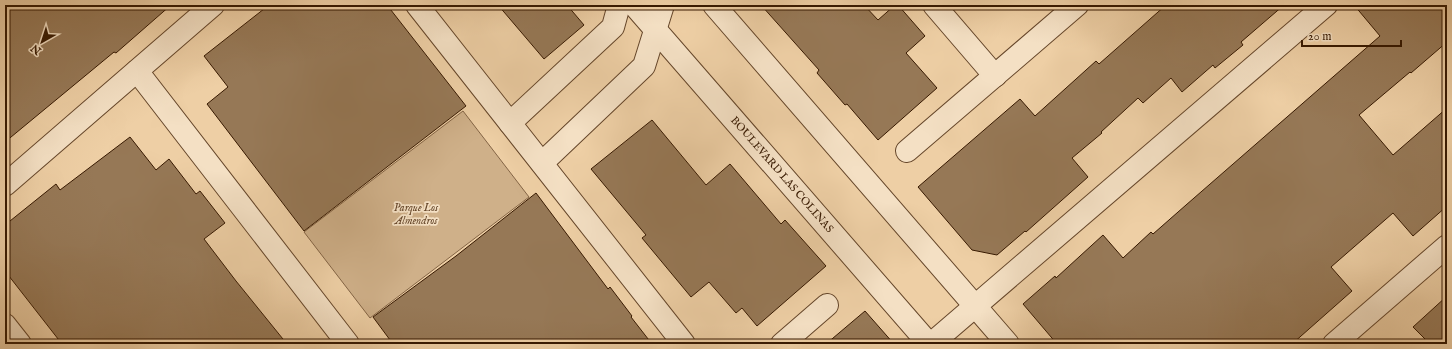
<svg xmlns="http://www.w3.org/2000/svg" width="1452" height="349" font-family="'IM FELL English',serif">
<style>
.green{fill:#cfb089;stroke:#836445}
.building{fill:#967856;stroke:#371901}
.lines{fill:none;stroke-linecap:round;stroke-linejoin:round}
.minor-casing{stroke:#65462a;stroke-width:24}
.minor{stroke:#f4e0c4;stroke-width:22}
.labels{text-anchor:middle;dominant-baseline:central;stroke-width:3.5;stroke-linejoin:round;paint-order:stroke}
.street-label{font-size:11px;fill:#371901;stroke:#f4e0c4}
.park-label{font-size:11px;font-style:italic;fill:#65462a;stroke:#f4e0c4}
</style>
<rect width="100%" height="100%" fill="#eecfa5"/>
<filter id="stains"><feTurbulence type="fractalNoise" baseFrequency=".005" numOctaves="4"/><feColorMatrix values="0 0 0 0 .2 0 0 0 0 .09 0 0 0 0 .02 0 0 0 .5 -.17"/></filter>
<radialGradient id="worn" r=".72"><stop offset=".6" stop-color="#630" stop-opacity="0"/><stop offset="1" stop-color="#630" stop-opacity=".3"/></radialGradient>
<!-- green -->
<path class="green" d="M 463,111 L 529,197 L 370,318 L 304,232 Z"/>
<!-- building -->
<path class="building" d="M 5,5 L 171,5 L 116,53 L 114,52 L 5,142 Z
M 269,5 L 387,5 L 466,106 L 304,231 L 207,104 L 228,87 L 204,56 Z
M 498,5 L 567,5 L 584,25 L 544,59 Z
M 761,5 L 864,5 L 878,20 L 895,5 L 898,5 L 925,36 L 906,53 L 937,88 L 878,140 L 847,104 L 845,105 L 817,73 L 819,70 Z
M 1166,5 L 1284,5 L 1241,42 L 1243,45 L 1215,68 L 1213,65 L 1182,92 L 1171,78 L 1143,103 L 1138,98 L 1101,132 L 1102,133 L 1072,158 L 1088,177 L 1026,232 L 1025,231 L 997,255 L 972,250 L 918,187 L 1020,99 L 1035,116 L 1096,61 L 1099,64 Z
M 1354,5 L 1447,5 L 1447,42 L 1411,73 L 1410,72 L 1359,115 L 1393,155 L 1447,108 L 1447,206 L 1413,236 L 1393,213 L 1331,267 L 1352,291 L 1292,344 L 1057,344 L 1023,304 L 1055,276 L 1056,278 L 1103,235 L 1123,258 L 1151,232 L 1153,234 L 1186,205 L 1380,36 Z
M 652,120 L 706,185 L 730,164 L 781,224 L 785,220 L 826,266 L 757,326 L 742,308 L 736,313 L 709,282 L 691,297 L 642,238 L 646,235 L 591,169 Z
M 130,137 L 156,170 L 169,159 L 196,194 L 200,191 L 225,223 L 204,239 L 236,281 L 287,344 L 62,344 L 5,271 L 5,225 L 56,184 L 60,190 Z
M 536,193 L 608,289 L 610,287 L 632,316 L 631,317 L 652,344 L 393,344 L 373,317 L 456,256 Z
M 1447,296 L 1447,344 L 1430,344 L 1413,327 Z
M 865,311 L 894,344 L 826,344 Z"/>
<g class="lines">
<!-- minor casing -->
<g class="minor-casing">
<g id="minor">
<path d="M 417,5 L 684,344"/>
<path id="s1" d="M 634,5 L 929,344"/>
<path d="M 714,5 L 1008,344"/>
<path d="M 934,5 L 995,76"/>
<path d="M 137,71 L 348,344"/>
<path d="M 510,123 L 613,27 L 619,5"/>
<path d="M 907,151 L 1077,5"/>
<path d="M 542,163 L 644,66 L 663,5"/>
<path d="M 5,185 L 213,5"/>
<path d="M 5,325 L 20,344"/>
<path d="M 782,344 L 827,305"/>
<path d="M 931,344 L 1326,5"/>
<path d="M 1334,344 L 1447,246"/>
</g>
</g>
<!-- minor -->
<use href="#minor" class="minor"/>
</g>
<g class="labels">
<!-- street labels -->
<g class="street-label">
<text stroke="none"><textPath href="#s1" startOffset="225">BOULEVARD LAS COLINAS</textPath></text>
</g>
<!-- park labels -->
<g class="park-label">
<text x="416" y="208">Parque Los<tspan x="416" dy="13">Almendros</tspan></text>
</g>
</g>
<!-- margin -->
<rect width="1452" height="349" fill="none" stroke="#eecfa5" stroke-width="20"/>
<rect x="6" y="6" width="1440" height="337" fill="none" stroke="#371901" stroke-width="2"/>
<rect x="10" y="10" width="1432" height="329" fill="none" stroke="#371901"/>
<!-- north arrow -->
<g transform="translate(42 42) rotate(219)" stroke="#f4e0c4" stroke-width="3" paint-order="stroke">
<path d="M0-3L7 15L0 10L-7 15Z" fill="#371901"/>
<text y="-6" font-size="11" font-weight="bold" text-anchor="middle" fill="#371901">N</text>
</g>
<!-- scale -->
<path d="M1302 40v6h99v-6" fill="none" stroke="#371901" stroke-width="2"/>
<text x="1308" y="40" font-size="12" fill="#371901" stroke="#f4e0c4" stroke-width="3" paint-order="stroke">20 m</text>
<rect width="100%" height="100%" filter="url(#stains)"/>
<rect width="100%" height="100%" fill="url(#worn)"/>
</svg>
